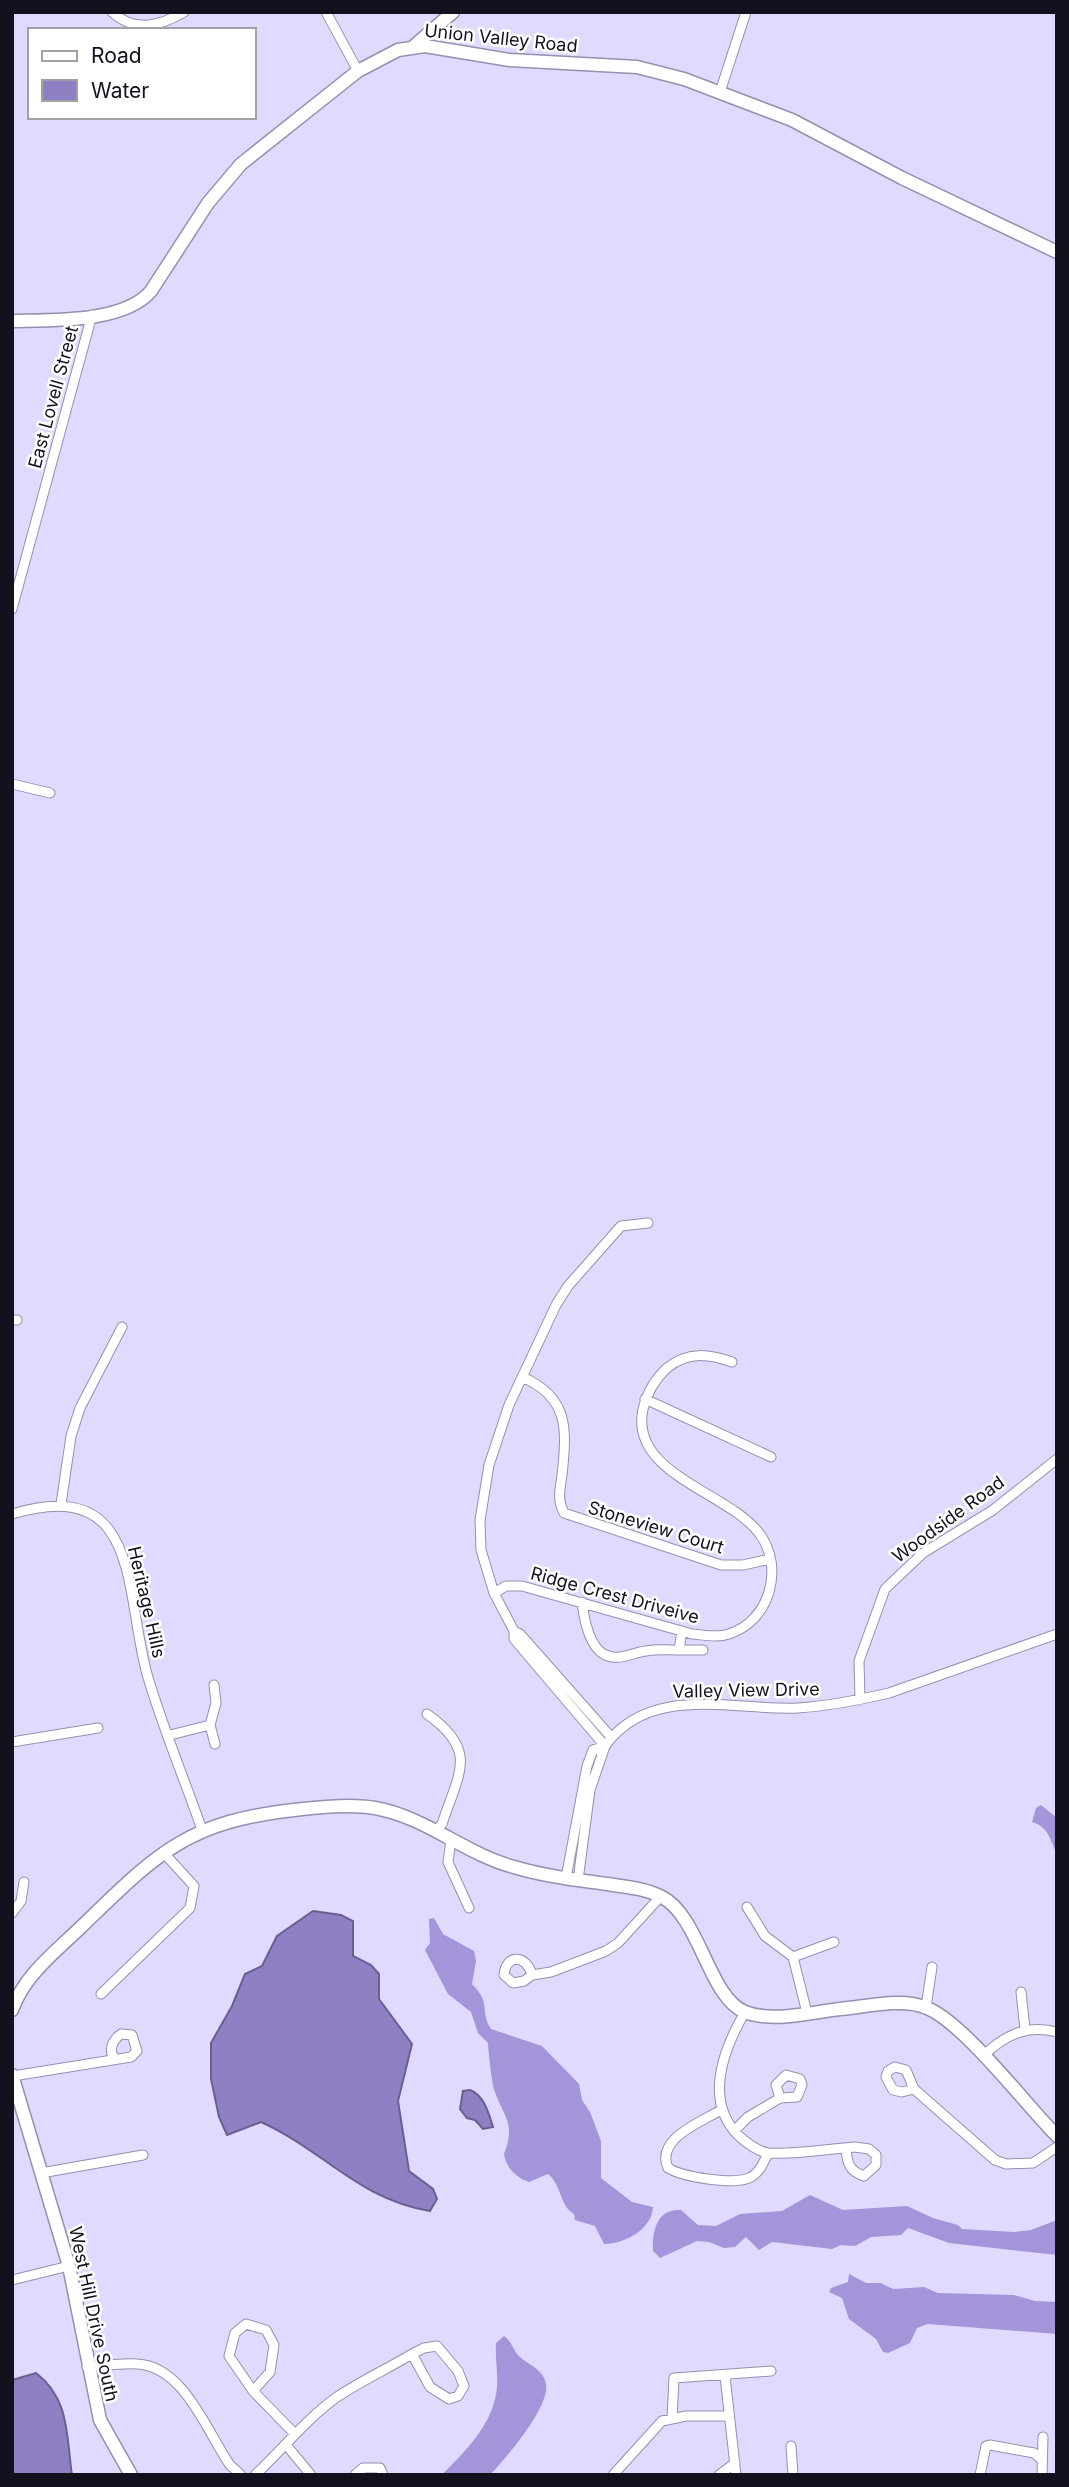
<svg xmlns="http://www.w3.org/2000/svg" width="1069" height="2487" font-family="Inter,sans-serif">
<style>
.forest{fill:#a495da}
.water{fill:#8f80c4;stroke:#6a5f92;stroke-width:2}
.lines{fill:none;stroke-linecap:round;stroke-linejoin:round}
.street-casing{stroke:#958fb0;stroke-width:11}
.secondary-casing{stroke:#958fb0;stroke-width:15}
.street{stroke:#fff;stroke-width:9}
.secondary{stroke:#fff;stroke-width:12}
.labels{text-anchor:middle;dominant-baseline:central;stroke-width:5;stroke-linejoin:round;paint-order:stroke}
.street-label{font-size:18px;fill:#13111d;stroke:#fff}
</style>
<rect width="100%" height="100%" fill="#e0dafe"/>
<!-- forest -->
<path class="forest" d="M 1041,1805 L 1057,1818 L 1057,1854 C 1050,1840 1049,1827 1032,1822 L 1036,1808 Z
M 434,1918 L 443,1934 L 474,1951 L 476,1961 L 472,1984 C 492,2004 479,2010 491,2029 L 542,2046 L 579,2084 L 582,2100 L 590,2112 L 601,2141 L 601,2178 L 632,2202 L 653,2207 C 652,2229 625,2244 604,2244 L 595,2226 L 575,2220 L 574,2214 C 559,2205 562,2185 548,2174 L 529,2182 C 517,2178 506,2168 504,2154 C 516,2123 504,2118 495,2092 C 492,2086 488,2049 488,2043 L 478,2033 L 471,2012 L 448,1994 L 425,1950 L 430,1943 L 429,1919 Z
M 810,2195 L 843,2210 L 907,2206 L 933,2218 L 958,2225 L 962,2229 L 1014,2232 L 1031,2230 L 1057,2220 L 1057,2255 L 949,2243 L 908,2228 L 901,2235 L 871,2237 L 855,2246 L 841,2245 L 832,2249 L 772,2242 L 759,2250 L 746,2237 L 735,2247 L 724,2248 L 709,2242 L 697,2241 L 660,2258 L 653,2251 C 652,2233 656,2208 681,2210 L 698,2225 L 716,2226 L 740,2214 L 782,2211 Z
M 849,2274 L 866,2283 L 881,2283 L 893,2289 L 924,2287 L 938,2293 L 1014,2295 L 1035,2301 L 1057,2302 L 1057,2334 L 928,2324 L 917,2328 L 910,2343 L 888,2353 L 883,2352 L 876,2339 L 849,2319 L 842,2298 L 829,2292 L 831,2288 L 848,2282 Z
M 504,2336 C 512,2341 513,2351 520,2357 C 529,2365 544,2370 546,2384 C 550,2407 506,2458 490,2475 L 442,2475 C 466,2450 494,2424 497,2387 C 498,2373 495,2358 496,2343 Z"/>
<!-- water -->
<path class="water" d="M 313,1911 L 341,1915 L 353,1921 L 353,1956 L 371,1965 L 379,1974 L 379,1999 L 412,2044 L 398,2101 L 409,2171 L 433,2189 L 437,2199 L 430,2211 C 358,2199 325,2151 261,2122 L 227,2135 L 219,2117 L 211,2079 L 211,2043 L 232,2006 L 245,1974 L 262,1966 L 277,1936 Z
M 470,2090 C 484,2095 489,2114 493,2127 L 483,2129 L 475,2120 L 467,2118 L 460,2109 L 463,2091 Z
M 36,2373 C 70,2399 66,2435 72,2475 L 12,2475 L 12,2380 Z"/>
<g class="lines">
<!-- street casing -->
<g class="street-casing">
<path id="street" d="M 112,12 C 135,33 160,26 184,12
M 326,12 L 358,71
M 720,92 L 746,12
M 12,609 L 92,315
M 12,784 L 50,793
M 648,1223 L 621,1226 L 568,1286 L 556,1305 L 509,1405 L 489,1465 L 480,1520 L 481,1550 L 494,1593 L 514,1631 L 514,1639 L 605,1746 C 650,1683 734,1711 798,1708 C 829,1706 859,1700 889,1693 L 1057,1634
M 12,1320 L 17,1320
M 522,1377 C 569,1397 567,1429 562,1475 C 560,1489 557,1500 564,1513 L 721,1565 L 743,1565 L 770,1559
M 645,1399 L 771,1457
M 61,1504 L 71,1436 L 80,1408 L 122,1327
M 12,1514 C 141,1475 124,1590 147,1674 C 162,1726 184,1778 202,1830
M 494,1593 L 506,1586 L 522,1586 L 692,1634 C 705,1635 717,1638 729,1634 C 770,1621 785,1567 759,1533 C 728,1492 629,1474 643,1409 C 647,1393 655,1379 667,1368 C 688,1351 709,1354 732,1362
M 582,1602 C 584,1619 590,1655 613,1657 C 624,1659 635,1652 646,1651 C 657,1649 668,1650 679,1650 L 682,1631
M 514,1631 L 520,1634 L 611,1737
M 679,1650 L 703,1650
M 860,1700 L 859,1661 L 885,1589 L 923,1553 L 993,1510 L 1057,1459
M 427,1714 C 479,1751 459,1772 442,1824 L 436,1830
M 210,1725 L 215,1744
M 170,1735 L 210,1725 L 216,1703 L 214,1685
M 12,1742 L 98,1728
M 451,1839 L 448,1862 L 469,1908
M 566,1878 L 587,1766 L 593,1750 L 605,1746 L 590,1790 L 578,1880
M 747,1907 L 765,1936 L 793,1957 L 807,2013
M 12,1913 L 21,1901 L 24,1882
M 793,1957 L 834,1942
M 532,1975 C 527,1955 506,1953 504,1975 L 513,1983 L 524,1981 L 532,1975 L 551,1972 L 606,1951 L 618,1943 L 661,1896
M 1021,1992 L 1025,2029
M 101,1994 L 190,1908 L 194,1886 L 163,1852
M 926,2007 L 932,1967
M 745,2012 C 723,2050 703,2102 740,2137 C 748,2144 757,2151 768,2153 C 795,2155 827,2149 855,2147 L 869,2149 L 876,2155 L 876,2165 L 864,2176 C 849,2171 847,2163 846,2148
M 983,2056 C 1005,2035 1027,2024 1057,2032
M 13,2076 L 131,2057 L 137,2051 L 132,2035 L 121,2034 C 113,2040 108,2049 114,2058
M 914,2089 L 902,2092 L 893,2090 L 886,2077 L 888,2071 L 895,2067 L 906,2070 L 914,2089 L 995,2160 L 1006,2164 L 1033,2163 L 1057,2147
M 721,2110 C 701,2122 655,2139 668,2168 C 683,2177 732,2185 749,2178 C 759,2174 764,2162 768,2153
M 734,2131 L 748,2117 L 780,2098 L 797,2097 L 802,2085 L 800,2079 L 786,2075 L 776,2085 L 780,2098
M 41,2173 L 143,2155
M 12,2280 L 69,2266
M 246,2324 L 266,2330 L 274,2345 L 270,2372 L 253,2391 L 229,2356 L 235,2333 Z
M 437,2346 L 458,2371 L 464,2386 L 458,2396 L 449,2399 L 430,2387 L 412,2354 L 424,2348 Z
M 87,2367 C 103,2366 121,2363 137,2364 C 184,2366 207,2432 230,2465 L 241,2475
M 725,2376 L 736,2475
M 253,2391 L 294,2433
M 672,2419 L 674,2378 L 771,2371
M 287,2446 L 311,2475
M 791,2446 L 793,2475
M 255,2475 C 283,2449 306,2419 337,2397 C 361,2381 387,2369 412,2354
M 355,2475 L 363,2468 L 380,2468 L 383,2475
M 613,2475 L 662,2421 L 686,2416 L 729,2416
M 719,2475 L 735,2463
M 980,2475 L 986,2446 L 990,2445 L 1034,2453 L 1041,2459
M 1042,2475 L 1043,2437"/>
</g>
<!-- secondary casing -->
<g class="secondary-casing">
<path id="secondary" d="M 413,47 L 453,12
M 12,321 C 52,320 124,323 151,291 L 208,203 L 241,164 L 358,71 L 398,50 L 425,46 L 510,60 L 637,67 L 684,79 L 792,120 L 902,178 L 1057,252
M 12,2010 C 24,1976 54,1953 80,1928 C 155,1856 184,1822 294,1810 C 320,1807 349,1804 375,1808 C 426,1817 465,1854 514,1867 C 544,1876 576,1880 607,1884 C 625,1887 645,1888 662,1897 C 700,1917 709,1998 745,2012 C 773,2023 812,2012 840,2009 C 865,2007 903,1997 927,2008 C 964,2023 1026,2105 1057,2136
M 12,2075 L 69,2266 L 100,2420 L 131,2475"/>
</g>
<!-- street -->
<use href="#street" class="street"/>
<!-- secondary -->
<use href="#secondary" class="secondary"/>
</g>
<g class="labels">
<!-- street labels -->
<g class="street-label">
<text transform="translate(501 38) rotate(6)">Union Valley Road</text>
<text transform="translate(53 397) rotate(-75)">East Lovell Street</text>
<text transform="translate(948 1519) rotate(-36)">Woodside Road</text>
<text transform="translate(656 1527) rotate(17)">Stoneview Court</text>
<text transform="translate(615 1595) rotate(15)">Ridge Crest Driveive</text>
<text transform="translate(147 1602) rotate(77)">Heritage Hills</text>
<text transform="translate(746 1690) rotate(-1)">Valley View Drive</text>
<text transform="translate(94 2314) rotate(78)">West Hill Drive South</text>
</g>
</g>
<!-- border -->
<rect width="1069" height="2487" fill="none" stroke="#13111d" stroke-width="28"/>
<!-- legend -->
<rect x="28" y="28" width="228" height="91" fill="#ffffff" stroke="#a1a0a5" stroke-width="2"/>
<rect x="42" y="51" width="35" height="10" fill="#ffffff" stroke="#a1a0a5" stroke-width="2"/>
<text x="91" y="63" font-size="21" fill="#13111d">Road</text>
<rect x="42" y="80" width="35" height="21" fill="#8f80c4" stroke="#a1a0a5" stroke-width="2"/>
<text x="91" y="98" font-size="21" fill="#13111d">Water</text>
</svg>
